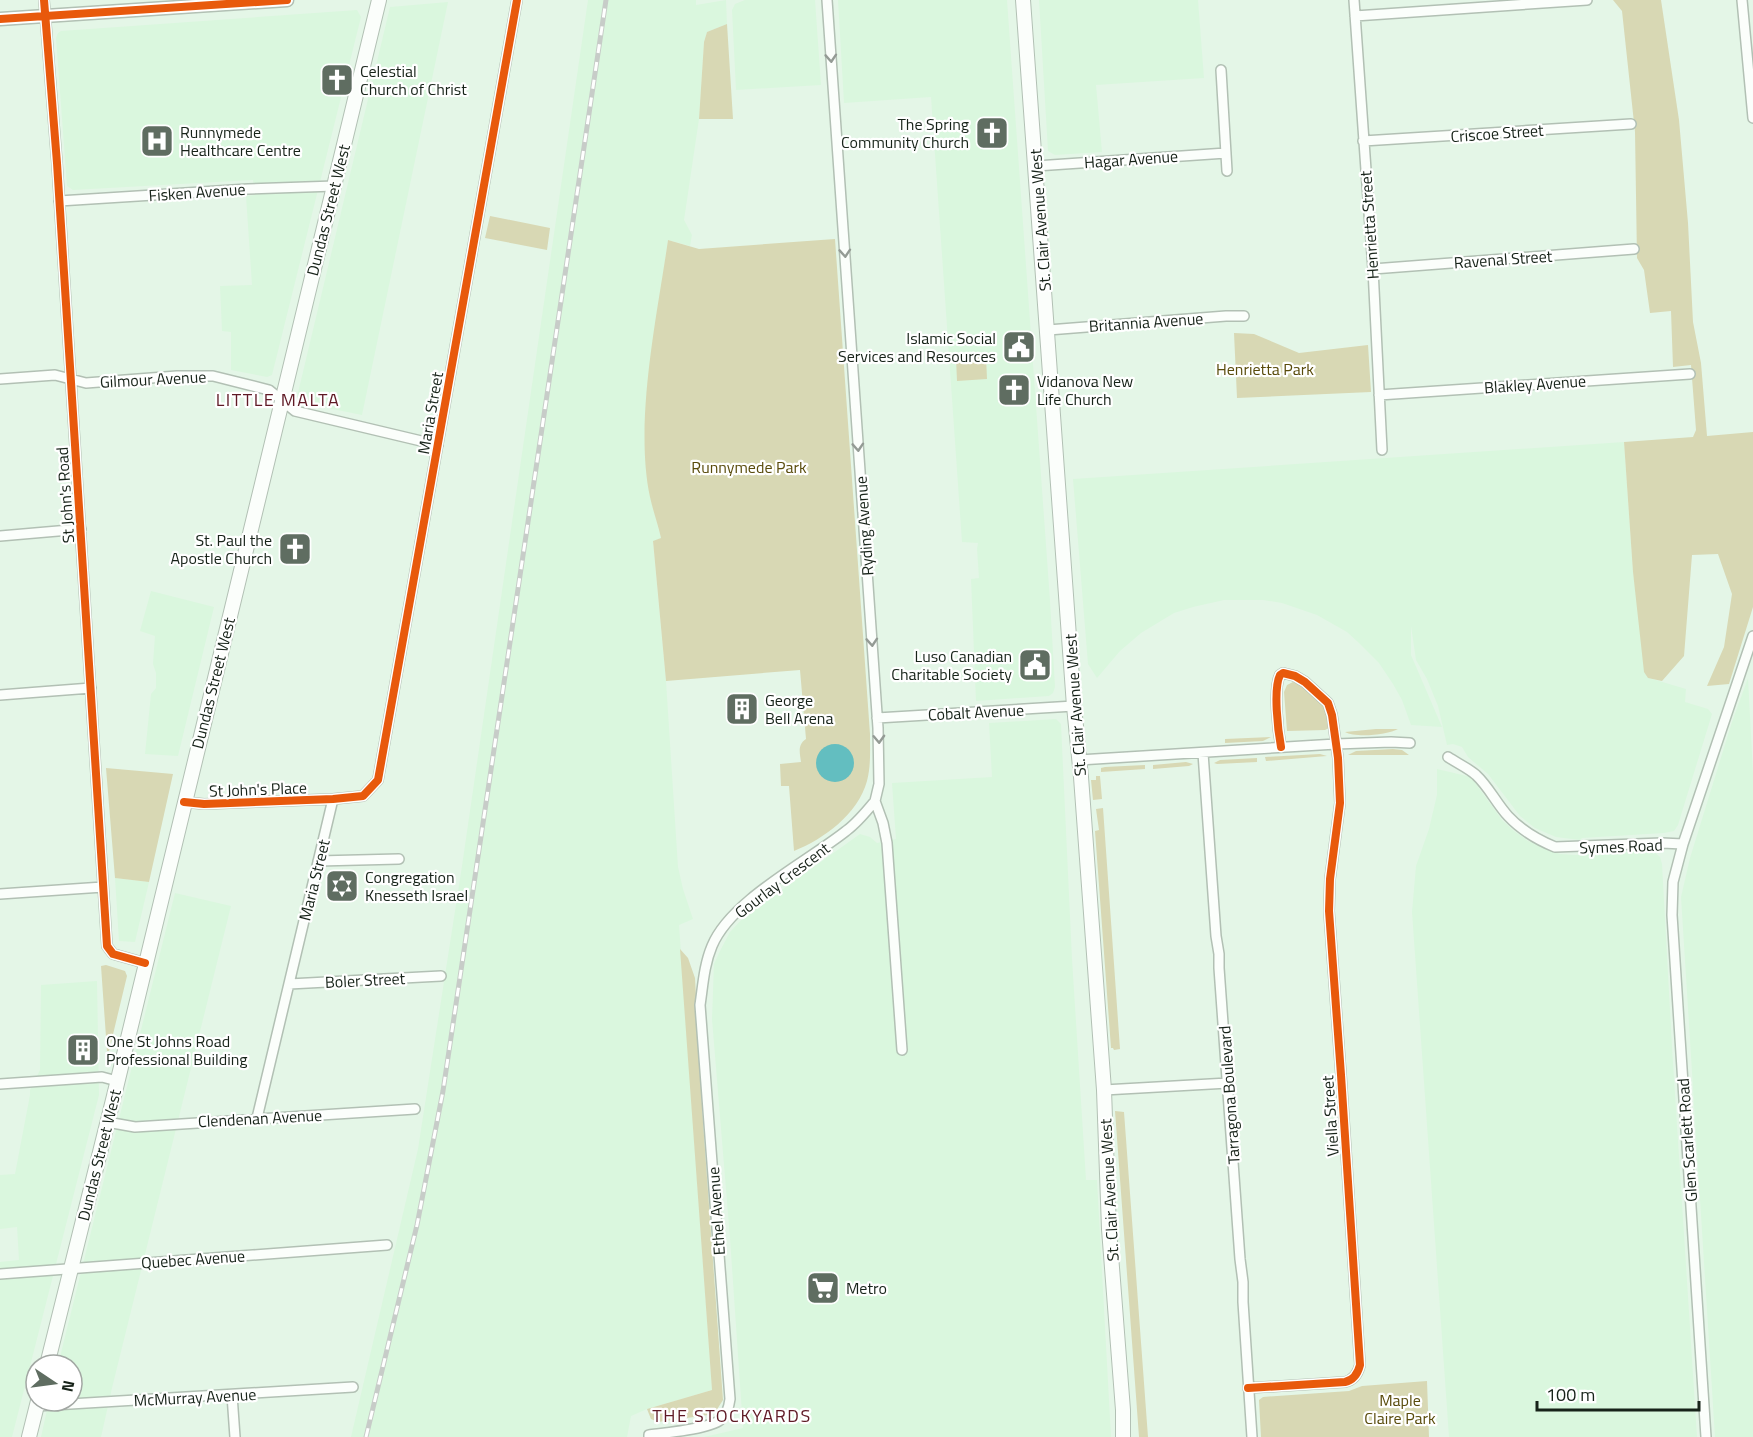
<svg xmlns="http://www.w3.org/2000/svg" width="1753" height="1437" font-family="'Titillium Web',sans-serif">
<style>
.built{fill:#daf7de}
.green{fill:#d8d8b4}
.water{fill:#63bec0}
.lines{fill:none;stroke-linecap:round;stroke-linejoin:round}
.minor-casing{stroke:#b2c0b4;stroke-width:12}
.tertiary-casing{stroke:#b2c0b4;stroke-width:15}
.secondary-casing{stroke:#b2c0b4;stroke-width:16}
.minor{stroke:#fbfefb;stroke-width:9}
.tertiary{stroke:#fbfefb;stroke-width:12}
.secondary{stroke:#fbfefb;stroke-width:14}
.rail-casing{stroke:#c7ccc8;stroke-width:5}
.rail{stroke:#fff;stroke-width:3;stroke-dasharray:9;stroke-linecap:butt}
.cycleway-casing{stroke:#fff;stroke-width:11}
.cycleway{stroke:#e8590c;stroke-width:8}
.oneway{stroke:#949b95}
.labels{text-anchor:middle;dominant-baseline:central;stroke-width:4.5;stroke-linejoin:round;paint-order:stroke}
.poi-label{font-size:16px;fill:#172319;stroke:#fff;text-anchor:start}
.street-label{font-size:16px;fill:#172319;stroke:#fff}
.park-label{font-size:16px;fill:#594b0b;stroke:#fff}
.neighbourhood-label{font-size:18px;letter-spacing:1.5px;fill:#5f1a25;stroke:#fff}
</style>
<rect width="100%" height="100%" fill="#e4f6e7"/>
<!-- built -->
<path class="built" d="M 588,0 L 696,0 L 696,5 L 726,0 L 727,24 L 707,32 L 704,42 L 699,119 L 684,220 L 692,235 L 690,246 L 668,240 L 647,392 L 645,442 L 650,496 L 661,538 L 653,542 L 666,681 L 678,867 L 683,889 L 693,919 L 679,925 L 712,1390 L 647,1409 L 631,1416 L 627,1437 L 351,1437 L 418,1149 L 462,866 Z
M 745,0 L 815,0 L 821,85 L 736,90 L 732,10 L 735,4 Z
M 838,0 L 1007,0 L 1050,601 L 1055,687 L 1053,693 L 1049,696 L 976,701 L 971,579 L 979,578 L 977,549 L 978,543 L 962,542 L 931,97 L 844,103 Z
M 1039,0 L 1198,0 L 1204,78 L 1096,85 L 1102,152 L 1055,155 L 1048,151 Z
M 448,2 L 362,415 L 303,403 L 297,397 L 390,7 Z
M 357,10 L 361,17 L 272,375 L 267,377 L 231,370 L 231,332 L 222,331 L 220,286 L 252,285 L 246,196 L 255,195 L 253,180 L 73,190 L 67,186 L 56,38 L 58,33 L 61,31 Z
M 1624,442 L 1633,572 L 1649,678 L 1686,689 L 1685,702 L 1708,709 L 1712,714 L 1678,825 L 1674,831 L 1664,833 L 1582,838 L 1580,840 L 1556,837 L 1535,828 L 1520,816 L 1488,774 L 1468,757 L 1462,747 L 1453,744 L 1447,745 L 1438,706 L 1427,679 L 1416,660 L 1411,626 L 1411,655 L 1442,727 L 1411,725 L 1402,700 L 1393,684 L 1379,663 L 1359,643 L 1347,632 L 1317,615 L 1282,603 L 1263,600 L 1224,600 L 1193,607 L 1174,613 L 1141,633 L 1120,651 L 1097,678 L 1088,664 L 1073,479 Z
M 151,591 L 214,607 L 178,756 L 145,754 L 151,694 L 156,688 L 156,673 L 153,664 L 155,636 L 140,631 Z
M 1748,678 L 1753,773 L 1753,1437 L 1715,1437 L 1681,897 L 1690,858 L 1732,722 Z
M 1056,719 L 1061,724 L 1072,959 L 1086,1180 L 1097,1180 L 1111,1437 L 704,1437 L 743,1428 L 730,1238 L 712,1019 L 714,964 L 721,949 L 730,932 L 744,917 L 860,834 L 870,837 L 877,843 L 896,839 L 892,783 L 992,777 L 989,723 Z
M 1437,769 L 1471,777 L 1502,820 L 1514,831 L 1528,841 L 1560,854 L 1575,855 L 1653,851 L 1660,857 L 1662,864 L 1672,1047 L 1697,1437 L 1449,1437 L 1412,912 L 1416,866 L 1429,829 L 1437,795 Z
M 115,878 L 149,882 L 135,942 L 119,941 Z
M 175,893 L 231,906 L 112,1388 L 101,1437 L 41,1437 L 49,1401 L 72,1401 L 72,1365 L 58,1365 Z
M 97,981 L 99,1095 L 12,1437 L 0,1437 L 0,1262 L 19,1260 L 17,1227 L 0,1229 L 0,1175 L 15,1174 L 30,1095 L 30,1090 L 40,1070 L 41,985 Z"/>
<!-- green -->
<path class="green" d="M 1613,0 L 1661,0 L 1679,120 L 1688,223 L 1693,322 L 1701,363 L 1707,436 L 1753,432 L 1753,607 L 1729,684 L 1707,686 L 1724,647 L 1732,594 L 1718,554 L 1692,555 L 1684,656 L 1662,681 L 1648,678 L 1644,672 L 1633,572 L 1624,442 L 1693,437 L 1696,430 L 1691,365 L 1673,367 L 1671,311 L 1650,313 L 1644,270 L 1637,258 L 1635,132 L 1622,11 Z
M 727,24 L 733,119 L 699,119 L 704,42 L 707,32 Z
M 490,216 L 550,228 L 547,250 L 485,238 Z
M 835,239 L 870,734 C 870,750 871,766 867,781 C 858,814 824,839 794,851 L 789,786 L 781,786 L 780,764 L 801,762 C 800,753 797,745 806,739 L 800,670 L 666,681 L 653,541 L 661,538 C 658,524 653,511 650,497 C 634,421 657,317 668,240 L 699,249 Z
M 1234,333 L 1254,334 L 1299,353 L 1368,345 L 1371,392 L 1237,398 Z
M 986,356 L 987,379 L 957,381 L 956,358 Z
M 1293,682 C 1305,686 1323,700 1327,713 C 1328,718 1328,723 1329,728 L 1325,730 L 1287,731 L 1284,692 L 1287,685 Z
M 1376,729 L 1398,729 C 1388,735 1355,738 1345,732 Z
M 1271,737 L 1263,741 L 1225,743 L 1225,739 Z
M 1393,749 L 1402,750 L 1409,755 L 1348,755 L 1356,751 Z
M 1320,754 L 1327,756 L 1266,761 L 1265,757 Z
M 1257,758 L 1257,762 L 1217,764 L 1214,763 L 1220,760 Z
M 1186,762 L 1193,764 L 1189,766 L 1153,769 L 1153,765 Z
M 1145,765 L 1145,769 L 1101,772 L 1101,768 L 1105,767 Z
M 106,768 L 173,774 L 149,882 L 115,878 Z
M 1096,776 L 1100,776 L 1102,799 L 1093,800 L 1091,780 L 1096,780 Z
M 1103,808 L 1120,1049 L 1114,1050 L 1113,1048 L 1111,1048 L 1095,831 L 1099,830 L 1096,809 Z
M 680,949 L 688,958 L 695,978 L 703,1122 L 723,1400 L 716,1411 L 708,1415 L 658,1422 L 651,1419 L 647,1409 L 712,1390 Z
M 106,965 L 125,971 L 127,976 L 109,1051 L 107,1051 L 101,966 Z
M 1115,1111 L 1124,1112 L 1148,1437 L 1139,1437 Z
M 1427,1381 L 1429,1437 L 1261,1437 L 1259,1400 L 1263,1397 L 1349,1391 L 1362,1386 Z"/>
<!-- water -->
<path class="water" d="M816 763a19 19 0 1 1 38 0a19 19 0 1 1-38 0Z"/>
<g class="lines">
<!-- minor casing -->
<g class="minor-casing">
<path id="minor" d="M 44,0 L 57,163 L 107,946 L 113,954 L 145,963
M 827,0 L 878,728 L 879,784 L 875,801 L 883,823 L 887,843 L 902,1050
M 1354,0 L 1373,269 L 1382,450
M 1742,0 L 1753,118
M 1355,16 L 1587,0
M 1221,70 L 1227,171
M 1363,141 L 1631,124
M 1036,166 L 1226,153
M 59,201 L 248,189 L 335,186
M 1373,269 L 1634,249
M 1048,330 L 1226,316 L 1244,316
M 0,379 L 55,375 L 86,383 L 177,376 L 213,376 L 269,390 L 295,411 L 438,445
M 1379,395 L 1690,374
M 0,536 L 81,529
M 0,695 L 91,688
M 877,718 L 1074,706
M 1203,753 L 1216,936 L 1219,954 L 1219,968 L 1240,1259 L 1243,1282 L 1243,1302 L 1252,1437
M 1448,757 C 1457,763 1468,768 1476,775 C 1489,787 1496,803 1508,816 C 1521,830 1538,840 1555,847 L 1662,843 L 1683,844
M 1079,760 L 1336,744 L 1391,742 L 1410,743
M 184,802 L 204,804 L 333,799 L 363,796 L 378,780 L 517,0
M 318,861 L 399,859
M 0,894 L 103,887
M 289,984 L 441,976
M 0,1084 L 102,1077 L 117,1081
M 1104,1090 L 1228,1083
M 257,1118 L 333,799
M 107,1122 L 135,1127 L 415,1109
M 0,1274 L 387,1245
M 1248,1388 L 1345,1382 C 1354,1380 1358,1373 1360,1365 L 1341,1075 L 1329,911 L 1330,879 L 1340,803 L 1338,758 L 1332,715 L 1328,703 L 1305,682 L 1295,676 L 1283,673 L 1280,675 C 1273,689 1278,731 1281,747
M 232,1395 L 235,1437
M 37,1406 L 353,1387
M 649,1437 L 649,1435 C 664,1433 709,1429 720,1420 C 727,1415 729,1407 730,1399 L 700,1005 C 703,985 704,965 712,946 C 731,900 807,862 846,831 C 857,823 866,812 875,801
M 1706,1437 L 1672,915 L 1673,882 L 1683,844 L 1753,636"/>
</g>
<!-- tertiary casing -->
<g class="tertiary-casing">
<path id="tertiary" d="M 0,19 L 287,0"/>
</g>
<!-- secondary casing -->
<g class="secondary-casing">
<path id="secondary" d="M 1023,0 L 1074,706 L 1081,777 L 1104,1090 L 1109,1229 L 1123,1410 L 1123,1437
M 47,1365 L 114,1096 L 379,0
M 29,1437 L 38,1401"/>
</g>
<!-- minor -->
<use href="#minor" class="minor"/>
<!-- tertiary -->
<use href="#tertiary" class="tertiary"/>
<!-- secondary -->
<use href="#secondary" class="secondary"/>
<!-- rail casing -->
<g class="rail-casing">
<path id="rail" d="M 366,1437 L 417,1225 L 443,1091 L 606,0"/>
</g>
<!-- rail -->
<use href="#rail" class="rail"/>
<!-- cycleway casing -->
<g class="cycleway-casing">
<path id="cycleway" d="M 44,0 L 57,163 L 107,946 L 113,954 L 145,963
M 0,19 L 287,0
M 184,802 L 204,804 L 333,799 L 363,796 L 378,780 L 517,0
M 1248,1388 L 1345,1382 C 1354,1380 1358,1373 1360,1365 L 1341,1075 L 1329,911 L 1330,879 L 1340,803 L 1338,758 L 1332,715 L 1328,703 L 1305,682 L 1295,676 L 1283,673 L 1280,675 C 1273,689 1278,731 1281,747"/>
</g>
<!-- cycleway -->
<use href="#cycleway" class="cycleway"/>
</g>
<!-- one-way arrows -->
<defs><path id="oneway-chevron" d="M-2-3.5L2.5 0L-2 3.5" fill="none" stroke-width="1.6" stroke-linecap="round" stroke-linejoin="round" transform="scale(1.5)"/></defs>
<g class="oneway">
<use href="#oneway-chevron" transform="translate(831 58) rotate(86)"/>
<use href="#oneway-chevron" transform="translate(845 253) rotate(86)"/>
<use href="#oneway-chevron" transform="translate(858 447) rotate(86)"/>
<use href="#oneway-chevron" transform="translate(872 642) rotate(86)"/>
<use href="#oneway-chevron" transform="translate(879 739) rotate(88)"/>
</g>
<!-- icons -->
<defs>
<g id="church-square" transform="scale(1.725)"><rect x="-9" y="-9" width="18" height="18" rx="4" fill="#5f6d61" stroke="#fff"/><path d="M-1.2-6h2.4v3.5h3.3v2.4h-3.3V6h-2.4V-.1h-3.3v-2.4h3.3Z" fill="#fff"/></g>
<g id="hospital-square" transform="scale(1.725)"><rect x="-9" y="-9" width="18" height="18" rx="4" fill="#5f6d61" stroke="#fff"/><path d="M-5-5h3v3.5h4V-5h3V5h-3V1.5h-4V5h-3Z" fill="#fff"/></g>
<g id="civic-square" transform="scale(1.725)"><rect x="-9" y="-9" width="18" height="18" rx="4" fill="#5f6d61" stroke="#fff"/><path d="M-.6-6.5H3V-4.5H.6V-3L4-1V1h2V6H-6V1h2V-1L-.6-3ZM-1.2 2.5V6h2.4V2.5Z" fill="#fff"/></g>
<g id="building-square" transform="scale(1.725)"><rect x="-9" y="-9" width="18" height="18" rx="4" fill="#5f6d61" stroke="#fff"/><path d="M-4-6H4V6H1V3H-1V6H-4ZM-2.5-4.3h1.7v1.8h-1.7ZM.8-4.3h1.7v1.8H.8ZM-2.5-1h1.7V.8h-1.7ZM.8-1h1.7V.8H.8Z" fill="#fff"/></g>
<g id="synagogue-square" transform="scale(1.725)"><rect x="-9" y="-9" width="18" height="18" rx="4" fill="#5f6d61" stroke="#fff"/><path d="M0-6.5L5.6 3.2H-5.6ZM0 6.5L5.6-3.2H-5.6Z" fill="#fff"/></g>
<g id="supermarket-square" transform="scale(1.725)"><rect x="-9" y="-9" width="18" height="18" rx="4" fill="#5f6d61" stroke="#fff"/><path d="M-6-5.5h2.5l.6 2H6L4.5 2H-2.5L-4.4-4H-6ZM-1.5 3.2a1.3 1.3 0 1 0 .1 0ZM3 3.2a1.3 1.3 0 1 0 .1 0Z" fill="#fff"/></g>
</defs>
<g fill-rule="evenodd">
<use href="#church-square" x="337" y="80"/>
<use href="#church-square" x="992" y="133"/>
<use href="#hospital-square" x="157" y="141"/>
<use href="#civic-square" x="1019" y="347"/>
<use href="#church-square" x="1014" y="390"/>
<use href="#church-square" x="295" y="549"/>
<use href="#civic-square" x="1035" y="665"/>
<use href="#building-square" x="742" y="709"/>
<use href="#synagogue-square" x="342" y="886"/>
<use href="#building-square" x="83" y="1050"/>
<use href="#supermarket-square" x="823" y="1288"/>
</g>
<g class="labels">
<!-- poi labels -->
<g class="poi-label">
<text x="360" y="71">Celestial<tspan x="360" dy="18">Church of Christ</tspan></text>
<text x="969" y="124" text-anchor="end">The Spring<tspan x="969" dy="18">Community Church</tspan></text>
<text x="180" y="132">Runnymede<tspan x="180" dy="18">Healthcare Centre</tspan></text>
<text x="996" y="338" text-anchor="end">Islamic Social<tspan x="996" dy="18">Services and Resources</tspan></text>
<text x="1037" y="381">Vidanova New<tspan x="1037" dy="18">Life Church</tspan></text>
<text x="272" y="540" text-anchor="end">St. Paul the<tspan x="272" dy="18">Apostle Church</tspan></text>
<text x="1012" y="656" text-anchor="end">Luso Canadian<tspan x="1012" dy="18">Charitable Society</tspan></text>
<text x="765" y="700">George<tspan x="765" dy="18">Bell Arena</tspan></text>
<text x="365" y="877">Congregation<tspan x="365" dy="18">Knesseth Israel</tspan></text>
<text x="106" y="1041">One St Johns Road<tspan x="106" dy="18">Professional Building</tspan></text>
<text x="846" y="1288">Metro</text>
</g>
<!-- street labels -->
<g class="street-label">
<text transform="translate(1497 133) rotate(-4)">Criscoe Street</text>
<text transform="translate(1131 159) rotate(-4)">Hagar Avenue</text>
<text transform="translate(197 192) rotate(-4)">Fisken Avenue</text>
<text transform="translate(328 210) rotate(-76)">Dundas Street West</text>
<text transform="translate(1040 220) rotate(-94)">St. Clair Avenue West</text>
<text transform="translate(1369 225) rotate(-94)">Henrietta Street</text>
<text transform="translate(1503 259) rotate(-4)">Ravenal Street</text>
<text transform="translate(1146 322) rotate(-4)">Britannia Avenue</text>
<text transform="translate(153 379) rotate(-3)">Gilmour Avenue</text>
<text transform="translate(1535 384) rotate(-4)">Blakley Avenue</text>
<text transform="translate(430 413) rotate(-80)">Maria Street</text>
<text transform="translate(65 495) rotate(-94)">St John's Road</text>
<text transform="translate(864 526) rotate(-94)">Ryding Avenue</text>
<text transform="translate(213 683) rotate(-76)">Dundas Street West</text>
<text transform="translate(1075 705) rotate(-94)">St. Clair Avenue West</text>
<text transform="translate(976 712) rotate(-3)">Cobalt Avenue</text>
<text transform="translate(258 789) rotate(-2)">St John's Place</text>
<text transform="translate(1621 846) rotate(-2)">Symes Road</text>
<text transform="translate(314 880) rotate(-76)">Maria Street</text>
<text transform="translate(782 880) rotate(-37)">Gourlay Crescent</text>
<text transform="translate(365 980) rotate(-3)">Boler Street</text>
<text transform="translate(1229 1095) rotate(-94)">Tarragona Boulevard</text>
<text transform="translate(1330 1116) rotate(-94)">Viella Street</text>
<text transform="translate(260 1118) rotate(-3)">Clendenan Avenue</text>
<text transform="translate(1687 1140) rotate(-94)">Glen Scarlett Road</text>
<text transform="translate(99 1155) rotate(-76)">Dundas Street West</text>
<text transform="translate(1109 1190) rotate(-93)">St. Clair Avenue West</text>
<text transform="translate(716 1211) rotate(-94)">Ethel Avenue</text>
<text transform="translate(193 1259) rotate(-4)">Quebec Avenue</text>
<text transform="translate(195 1397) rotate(-3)">McMurray Avenue</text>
</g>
<!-- park labels -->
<g class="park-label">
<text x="1265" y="369">Henrietta Park</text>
<text x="749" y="467">Runnymede Park</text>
<text x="1400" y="1400">Maple<tspan x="1400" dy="18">Claire Park</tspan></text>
</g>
<!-- neighbourhood labels -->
<g class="neighbourhood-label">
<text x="278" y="399">LITTLE MALTA</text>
<text x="732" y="1415">THE STOCKYARDS</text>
</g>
</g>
<!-- north arrow -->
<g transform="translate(54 1383) rotate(103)"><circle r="28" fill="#ffffff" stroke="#a2a7a3" stroke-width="1.5"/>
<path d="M0-4.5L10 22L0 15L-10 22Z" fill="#5f6d61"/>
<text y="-9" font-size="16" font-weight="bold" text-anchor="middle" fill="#172319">N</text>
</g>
<!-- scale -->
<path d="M1537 1401v9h162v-9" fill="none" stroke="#172319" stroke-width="3"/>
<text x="1546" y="1401" font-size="18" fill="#172319" stroke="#ffffff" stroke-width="4.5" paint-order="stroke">100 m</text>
</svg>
